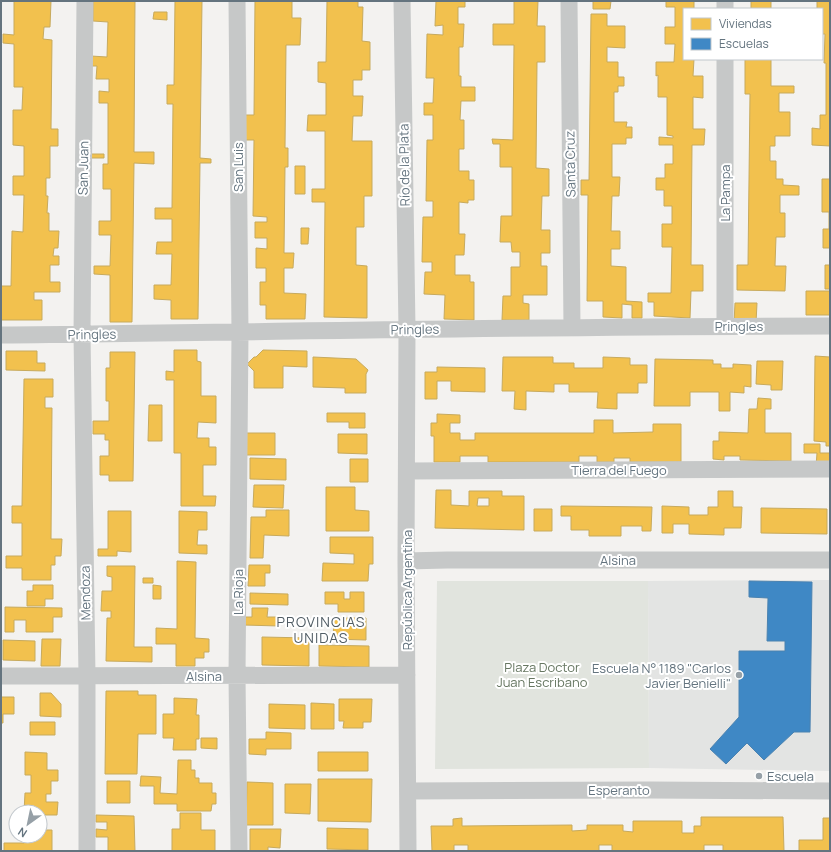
<svg xmlns="http://www.w3.org/2000/svg" width="831" height="852" font-family="Manrope,sans-serif">
<style>
.built{fill:#e3e4e3}
.green{fill:#e1e4de}
.homes{fill:#f2c14e;stroke:#c7aa5d;fill-rule:evenodd}
.schools{fill:#3f88c5;stroke:#4a82b0}
.lines{fill:none;stroke-linecap:round;stroke-linejoin:round}
.minor{stroke:#c6c8c8;stroke-width:17}
.poi-dot{fill:#96a0a7;stroke:#fff;stroke-width:1.5}
.labels{text-anchor:middle;dominant-baseline:central;stroke-width:4;stroke-linejoin:round;paint-order:stroke}
.street-label{font-size:13px;fill:#64747f;stroke:#fff}
.park-label{font-size:13px;fill:#677762;stroke:#fff}
.poi-label{font-size:13px;fill:#64747f;stroke:#fff;text-anchor:end}
.neighbourhood-label{font-size:14px;letter-spacing:1px;fill:#515d65;stroke:#fff}
</style>
<rect width="100%" height="100%" fill="#f3f2f0"/>
<!-- built -->
<path class="built" d="M 830,580 L 830,771 L 649,768 L 648,581 Z"/>
<!-- green -->
<path class="green" d="M 437,581 L 648,581 L 649,768 L 435,769 Z"/>
<!-- homes -->
<path class="homes" d="M 14,1 L 51,1 L 50,27 L 44,27 L 43,39 L 52,40 L 51,129 L 58,129 L 58,146 L 50,146 L 50,178 L 46,178 L 46,196 L 48,196 L 47,213 L 49,213 L 49,231 L 59,231 L 58,248 L 54,248 L 53,256 L 59,256 L 59,265 L 50,265 L 50,282 L 60,282 L 60,292 L 34,292 L 34,300 L 42,300 L 42,320 L 1,320 L 1,286 L 11,286 L 12,231 L 23,232 L 24,195 L 13,195 L 13,176 L 24,176 L 24,146 L 13,145 L 13,110 L 22,110 L 23,87 L 14,87 L 14,44 L 3,43 L 3,34 L 14,35 Z
M 93,1 L 135,1 L 134,152 L 154,152 L 154,164 L 134,163 L 132,322 L 110,322 L 110,275 L 94,274 L 94,266 L 110,266 L 111,235 L 99,235 L 99,221 L 111,221 L 111,189 L 103,189 L 103,164 L 108,164 L 108,103 L 99,103 L 99,91 L 109,92 L 109,79 L 96,79 L 97,66 L 91,66 L 91,56 L 107,57 L 108,22 L 93,21 Z
M 175,1 L 202,1 L 200,158 L 211,159 L 211,163 L 200,163 L 198,319 L 171,319 L 171,300 L 154,299 L 154,285 L 171,285 L 172,254 L 156,254 L 157,242 L 172,242 L 172,219 L 155,219 L 155,208 L 172,208 L 173,104 L 167,104 L 167,85 L 174,85 Z
M 255,1 L 292,1 L 292,18 L 301,18 L 300,45 L 286,45 L 285,148 L 288,148 L 288,167 L 285,167 L 284,253 L 294,253 L 293,268 L 284,268 L 284,293 L 306,294 L 305,319 L 266,319 L 266,305 L 260,305 L 260,282 L 266,282 L 266,268 L 256,268 L 256,248 L 267,249 L 267,238 L 255,238 L 255,222 L 267,222 L 267,217 L 253,216 L 254,140 L 245,140 L 245,115 L 254,115 Z
M 327,1 L 358,1 L 358,7 L 363,7 L 362,41 L 370,42 L 370,70 L 362,70 L 362,80 L 353,80 L 353,96 L 363,96 L 362,116 L 353,116 L 352,141 L 372,141 L 372,196 L 364,196 L 364,227 L 356,227 L 356,265 L 367,266 L 367,318 L 324,317 L 325,202 L 312,202 L 312,189 L 325,189 L 325,131 L 307,131 L 308,115 L 326,115 L 326,83 L 318,82 L 318,62 L 326,62 Z
M 436,1 L 465,1 L 465,7 L 458,7 L 458,24 L 464,24 L 463,47 L 459,47 L 459,76 L 461,76 L 461,87 L 475,87 L 475,101 L 461,101 L 460,120 L 464,120 L 464,149 L 459,149 L 459,171 L 469,171 L 469,180 L 474,180 L 474,200 L 468,200 L 468,203 L 459,202 L 459,234 L 465,234 L 464,255 L 455,255 L 455,275 L 470,275 L 470,282 L 474,282 L 474,320 L 444,319 L 445,295 L 424,294 L 425,272 L 432,272 L 432,262 L 422,262 L 423,217 L 433,217 L 433,201 L 426,201 L 427,140 L 433,140 L 433,115 L 424,115 L 424,103 L 433,103 L 434,78 L 426,78 L 427,34 L 443,35 L 443,25 L 435,26 Z
M 514,1 L 538,1 L 537,26 L 545,26 L 545,62 L 537,62 L 536,168 L 549,169 L 549,196 L 542,196 L 541,230 L 550,230 L 550,253 L 541,253 L 541,266 L 547,266 L 547,295 L 523,295 L 523,303 L 529,304 L 529,320 L 502,320 L 503,296 L 511,296 L 511,267 L 520,267 L 520,252 L 512,252 L 511,242 L 500,242 L 501,216 L 512,216 L 512,167 L 500,167 L 500,144 L 493,144 L 492,139 L 513,140 L 514,45 L 493,45 L 493,24 L 514,24 Z
M 593,1 L 611,1 L 610,9 L 593,9 Z
M 666,1 L 694,1 L 694,9 L 684,9 L 684,59 L 694,59 L 693,76 L 703,76 L 703,98 L 693,97 L 693,129 L 705,129 L 704,145 L 692,145 L 691,265 L 703,265 L 703,291 L 691,291 L 690,318 L 654,316 L 654,302 L 648,302 L 648,293 L 671,293 L 672,247 L 662,247 L 662,224 L 672,224 L 672,206 L 664,206 L 664,190 L 656,190 L 656,178 L 665,178 L 665,164 L 673,164 L 673,145 L 659,145 L 659,137 L 673,138 L 673,136 L 667,135 L 667,97 L 658,97 L 658,75 L 656,76 L 656,62 L 674,62 L 675,44 L 665,44 L 665,27 L 675,27 L 675,7 L 666,7 Z
M 751,1 L 771,1 L 771,9 L 751,9 Z
M 817,1 L 830,1 L 830,146 L 812,145 L 812,128 L 820,129 L 820,115 L 826,115 L 826,63 L 824,63 L 825,34 L 822,34 L 822,9 L 817,9 Z
M 154,12 L 167,12 L 167,20 L 153,19 Z
M 591,14 L 607,14 L 607,26 L 625,26 L 625,48 L 607,47 L 607,62 L 618,62 L 618,77 L 624,77 L 624,86 L 618,86 L 618,92 L 614,92 L 614,122 L 627,122 L 626,127 L 632,127 L 632,138 L 626,138 L 626,144 L 612,144 L 612,177 L 620,177 L 619,196 L 612,196 L 611,231 L 620,231 L 620,249 L 611,249 L 611,266 L 626,267 L 626,301 L 642,302 L 642,318 L 632,318 L 632,305 L 622,304 L 622,318 L 603,317 L 603,301 L 587,301 L 588,195 L 581,195 L 581,180 L 589,180 Z
M 745,59 L 771,59 L 771,86 L 794,86 L 794,93 L 779,93 L 779,112 L 790,112 L 790,136 L 775,136 L 775,146 L 770,146 L 770,161 L 776,161 L 776,179 L 783,179 L 783,185 L 799,186 L 799,195 L 780,195 L 780,213 L 785,213 L 785,237 L 776,237 L 775,266 L 786,266 L 785,291 L 737,290 L 737,265 L 748,265 L 750,94 L 745,94 Z
M 91,154 L 104,154 L 104,158 L 91,158 Z
M 295,166 L 305,166 L 305,194 L 295,194 Z
M 822,179 L 830,179 L 830,248 L 823,248 L 823,229 L 829,229 L 829,212 L 822,212 Z
M 301,228 L 309,228 L 308,244 L 301,244 Z
M 825,265 L 830,265 L 830,289 L 825,289 Z
M 806,291 L 830,291 L 830,315 L 806,315 Z
M 735,303 L 757,303 L 756,323 L 734,323 Z
M 174,350 L 197,350 L 197,361 L 201,362 L 201,396 L 216,396 L 216,423 L 198,422 L 197,438 L 209,438 L 209,447 L 216,447 L 216,465 L 203,465 L 203,496 L 216,496 L 215,506 L 181,506 L 181,453 L 174,453 L 174,380 L 166,380 L 166,371 L 174,372 Z
M 263,350 L 307,351 L 307,367 L 283,366 L 283,388 L 254,388 L 254,371 L 247,364 L 254,357 L 256,357 Z
M 6,351 L 37,351 L 37,363 L 45,363 L 45,371 L 6,370 Z
M 110,352 L 135,352 L 133,481 L 109,481 L 109,475 L 100,475 L 100,456 L 109,456 L 109,440 L 105,440 L 105,434 L 93,434 L 93,421 L 109,421 L 109,401 L 106,401 L 106,368 L 110,368 Z
M 815,356 L 830,357 L 830,446 L 826,446 L 826,442 L 814,441 Z
M 313,357 L 356,359 L 368,370 L 366,374 L 366,393 L 345,393 L 345,388 L 313,387 Z
M 503,357 L 553,357 L 553,363 L 574,363 L 574,368 L 603,368 L 603,357 L 630,358 L 630,365 L 647,365 L 647,383 L 638,383 L 638,393 L 617,393 L 617,409 L 597,408 L 598,392 L 569,392 L 569,384 L 554,384 L 554,392 L 526,391 L 526,410 L 514,409 L 515,391 L 502,391 Z
M 655,359 L 713,360 L 713,364 L 721,364 L 721,368 L 733,368 L 733,364 L 751,365 L 751,387 L 744,386 L 744,393 L 730,392 L 730,411 L 719,411 L 719,392 L 690,392 L 690,406 L 654,406 Z
M 757,361 L 783,361 L 782,390 L 771,390 L 771,385 L 756,384 Z
M 437,367 L 485,368 L 485,392 L 451,391 L 451,381 L 437,381 L 437,399 L 425,399 L 425,372 L 437,372 Z
M 24,379 L 53,379 L 53,397 L 45,397 L 45,408 L 52,408 L 51,539 L 62,539 L 61,556 L 55,556 L 55,565 L 51,565 L 51,580 L 22,580 L 22,568 L 6,568 L 6,556 L 22,556 L 22,523 L 12,523 L 12,506 L 22,506 Z
M 758,398 L 771,399 L 771,409 L 765,409 L 765,433 L 791,433 L 791,461 L 740,460 L 740,456 L 724,456 L 724,460 L 713,459 L 713,441 L 719,441 L 719,432 L 748,433 L 749,409 L 757,409 Z
M 149,405 L 162,405 L 162,441 L 148,441 Z
M 327,413 L 365,413 L 365,428 L 349,428 L 349,422 L 327,422 Z
M 437,414 L 460,415 L 460,423 L 450,423 L 450,433 L 460,433 L 460,440 L 475,440 L 475,433 L 594,433 L 594,420 L 613,420 L 613,433 L 653,432 L 653,424 L 681,424 L 681,462 L 630,462 L 630,458 L 614,458 L 614,462 L 597,462 L 597,456 L 579,456 L 579,462 L 488,462 L 488,456 L 460,456 L 460,462 L 434,462 L 434,436 L 431,436 L 431,423 L 437,423 Z
M 246,433 L 275,433 L 275,455 L 246,455 Z
M 338,434 L 367,434 L 367,454 L 338,453 Z
M 804,444 L 820,444 L 820,453 L 830,453 L 830,467 L 816,467 L 817,453 L 804,453 Z
M 250,458 L 286,459 L 286,480 L 250,479 Z
M 350,459 L 368,459 L 368,482 L 350,482 Z
M 254,485 L 284,485 L 283,508 L 253,507 Z
M 326,487 L 355,487 L 355,510 L 369,511 L 369,531 L 326,531 Z
M 436,490 L 451,490 L 451,505 L 469,506 L 469,491 L 502,491 L 502,496 L 524,496 L 524,530 L 435,528 ZM 478,498 L 489,498 L 489,506 L 477,506 Z
M 718,491 L 733,491 L 733,507 L 742,507 L 741,528 L 724,528 L 724,535 L 689,534 L 689,524 L 673,524 L 673,533 L 662,533 L 662,506 L 689,507 L 689,515 L 708,515 L 708,507 L 718,507 Z
M 561,506 L 652,507 L 651,531 L 642,531 L 642,526 L 621,526 L 621,536 L 589,536 L 589,530 L 571,530 L 571,516 L 561,516 Z
M 761,508 L 827,509 L 827,534 L 761,533 Z
M 534,509 L 552,509 L 552,531 L 534,531 Z
M 266,510 L 289,510 L 289,536 L 264,535 L 263,558 L 250,558 L 251,517 L 266,517 Z
M 108,511 L 131,511 L 131,552 L 117,551 L 117,556 L 98,556 L 98,549 L 108,549 Z
M 179,511 L 207,512 L 207,530 L 198,530 L 197,545 L 207,545 L 207,554 L 179,553 Z
M 330,537 L 373,537 L 373,564 L 369,564 L 368,581 L 322,581 L 323,563 L 354,564 L 354,554 L 330,553 Z
M 177,561 L 196,562 L 195,638 L 209,639 L 209,652 L 204,652 L 204,658 L 195,658 L 195,666 L 176,666 L 176,644 L 156,644 L 156,628 L 177,629 Z
M 249,565 L 270,565 L 270,573 L 265,573 L 265,586 L 248,586 Z
M 107,566 L 135,566 L 134,647 L 152,647 L 152,662 L 106,661 L 107,618 L 111,618 L 111,611 L 101,611 L 102,591 L 112,591 L 112,577 L 107,576 Z
M 143,578 L 153,578 L 153,583 L 143,583 Z
M 33,585 L 53,585 L 53,599 L 45,599 L 45,606 L 27,606 L 27,591 L 33,591 Z
M 153,585 L 161,586 L 161,599 L 153,599 Z
M 325,592 L 344,592 L 344,599 L 350,599 L 350,592 L 364,592 L 364,612 L 338,612 L 338,604 L 325,604 Z
M 250,593 L 288,594 L 288,605 L 250,604 Z
M 5,607 L 62,608 L 62,617 L 53,617 L 53,632 L 26,632 L 26,620 L 14,620 L 14,632 L 5,632 Z
M 252,608 L 268,608 L 267,617 L 279,617 L 279,626 L 243,625 L 243,617 L 252,617 Z
M 334,618 L 366,618 L 366,640 L 333,639 Z
M 262,637 L 309,638 L 309,666 L 262,665 Z
M 42,639 L 61,639 L 60,666 L 41,666 Z
M 3,640 L 35,641 L 35,661 L 3,660 Z
M 319,645 L 369,646 L 369,667 L 319,666 Z
M 106,691 L 138,691 L 138,695 L 156,695 L 156,734 L 138,734 L 137,774 L 105,774 Z
M 40,693 L 51,693 L 61,704 L 61,717 L 40,716 Z
M 1,697 L 14,697 L 14,714 L 3,714 L 3,723 L 1,723 Z
M 174,698 L 197,699 L 196,715 L 199,715 L 199,739 L 196,739 L 196,750 L 173,750 L 174,738 L 163,738 L 163,714 L 174,714 Z
M 339,699 L 372,699 L 371,722 L 363,722 L 363,728 L 343,728 L 344,721 L 339,721 Z
M 311,703 L 334,704 L 334,729 L 311,729 Z
M 269,704 L 305,705 L 305,729 L 269,728 Z
M 30,722 L 55,722 L 55,735 L 30,735 Z
M 266,732 L 291,733 L 291,749 L 266,749 L 266,755 L 249,754 L 249,739 L 266,739 Z
M 201,738 L 217,738 L 217,749 L 201,748 Z
M 25,752 L 47,753 L 47,770 L 58,770 L 58,781 L 51,781 L 51,794 L 46,794 L 46,802 L 58,802 L 57,815 L 40,815 L 40,812 L 24,812 L 25,793 L 31,793 L 31,775 L 25,775 Z
M 318,752 L 368,752 L 368,771 L 318,771 Z
M 178,760 L 191,760 L 191,770 L 195,770 L 195,778 L 199,778 L 199,783 L 212,783 L 212,793 L 216,793 L 216,804 L 212,804 L 211,811 L 177,811 L 177,804 L 154,804 L 154,786 L 140,786 L 141,776 L 161,777 L 160,793 L 177,794 Z
M 318,779 L 372,779 L 371,822 L 318,821 Z
M 107,781 L 130,781 L 130,803 L 107,803 Z
M 247,782 L 273,783 L 273,825 L 246,825 Z
M 285,784 L 311,784 L 310,814 L 285,813 Z
M 180,813 L 201,813 L 201,830 L 215,830 L 215,851 L 156,851 L 172,851 L 172,829 L 180,829 Z
M 96,815 L 134,816 L 135,851 L 108,851 L 108,837 L 96,837 L 96,829 L 107,830 L 107,822 L 96,822 Z
M 701,817 L 783,817 L 784,851 L 723,851 L 723,845 L 704,845 L 704,851 L 612,851 L 612,845 L 599,845 L 599,851 L 468,851 L 468,845 L 454,845 L 454,851 L 432,851 L 431,826 L 453,826 L 453,819 L 462,818 L 462,826 L 572,825 L 572,831 L 587,830 L 587,825 L 623,825 L 623,831 L 633,832 L 633,821 L 682,821 L 682,833 L 694,833 L 694,826 L 701,826 Z
M 823,818 L 830,818 L 830,851 L 799,851 L 799,840 L 823,840 Z
M 327,828 L 368,829 L 368,850 L 327,849 Z
M 250,829 L 281,829 L 280,848 L 268,847 L 268,851 L 250,851 Z
M 40,830 L 52,830 L 52,851 L 4,851 L 4,843 L 24,843 L 24,836 L 40,836 Z"/>
<!-- schools -->
<path class="schools" d="M 749,581 L 812,582 L 810,732 L 794,732 L 764,760 L 747,743 L 726,764 L 710,749 L 739,717 L 739,651 L 785,651 L 785,641 L 767,641 L 768,598 L 749,597 Z"/>
<g class="lines">
<!-- minor -->
<path class="minor" d="M 85,1 L 82,334 L 87,676 L 87,851
M 237,1 L 240,333 L 237,676 L 239,851
M 402,1 L 407,329 L 406,561 L 408,851
M 569,1 L 572,328
M 725,1 L 725,9
M 725,59 L 725,326
M 1,335 C 277,332 554,326 830,326
M 407,471 L 830,469
M 406,561 L 447,560 L 830,560
M 1,676 L 407,675
M 408,791 L 650,790 L 830,791"/>
</g>
<!-- markers -->
<g class="poi-dot">
<circle cx="739" cy="675" r="4"/>
<circle cx="759" cy="776" r="4"/>
</g>
<g class="labels">
<!-- street labels -->
<g class="street-label">
<text transform="translate(570 164) rotate(-91)">Santa Cruz</text>
<text transform="translate(404 165) rotate(-91)">Río de la Plata</text>
<text transform="translate(238 167) rotate(-90)">San Luis</text>
<text transform="translate(83 168) rotate(-89)">San Juan</text>
<text transform="translate(725 193) rotate(-90)">La Pampa</text>
<text x="739" y="326">Pringles</text>
<text transform="translate(415 329) rotate(-1)">Pringles</text>
<text transform="translate(92 334) rotate(-1)">Pringles</text>
<text x="619" y="470">Tierra del Fuego</text>
<text x="618" y="560">Alsina</text>
<text transform="translate(407 590) rotate(-90)">República Argentina</text>
<text transform="translate(238 592) rotate(-90)">La Rioja</text>
<text transform="translate(85 593) rotate(-91)">Mendoza</text>
<text x="204" y="676">Alsina</text>
<text x="619" y="790">Esperanto</text>
</g>
<!-- park labels -->
<g class="park-label">
<text x="542" y="667">Plaza Doctor<tspan x="542" dy="15">Juan Escribano</tspan></text>
</g>
<!-- poi labels -->
<g class="poi-label">
<text x="731" y="668">Escuela N° 1189 "Carlos<tspan x="731" dy="15">Javier Benielli"</tspan></text>
<text x="767" y="776" text-anchor="start">Escuela</text>
</g>
<!-- neighbourhood labels -->
<g class="neighbourhood-label">
<text x="321" y="621">PROVINCIAS<tspan x="321" dy="16">UNIDAS</tspan></text>
</g>
</g>
<!-- border -->
<rect width="831" height="852" fill="none" stroke="#64747f" stroke-width="4"/>
<!-- legend -->
<rect x="683" y="8" width="140" height="52" fill="#ffffff" stroke="#c1c7cc"/>
<rect x="691" y="18" width="20" height="12" fill="#f2c14e" stroke="#c1c7cc"/>
<text x="719" y="28" font-size="12" fill="#64747f">Viviendas</text>
<rect x="691" y="38" width="20" height="12" fill="#3f88c5" stroke="#c1c7cc"/>
<text x="719" y="48" font-size="12" fill="#64747f">Escuelas</text>
<!-- north arrow -->
<g transform="translate(28 824) rotate(213)"><circle r="19" fill="#ffffff" stroke="#c1c7cc"/>
<path d="M0-3L7 15L0 10L-7 15Z" fill="#96a0a7"/>
<text y="-6" font-size="11" font-weight="bold" text-anchor="middle" fill="#64747f">N</text>
</g>
</svg>
